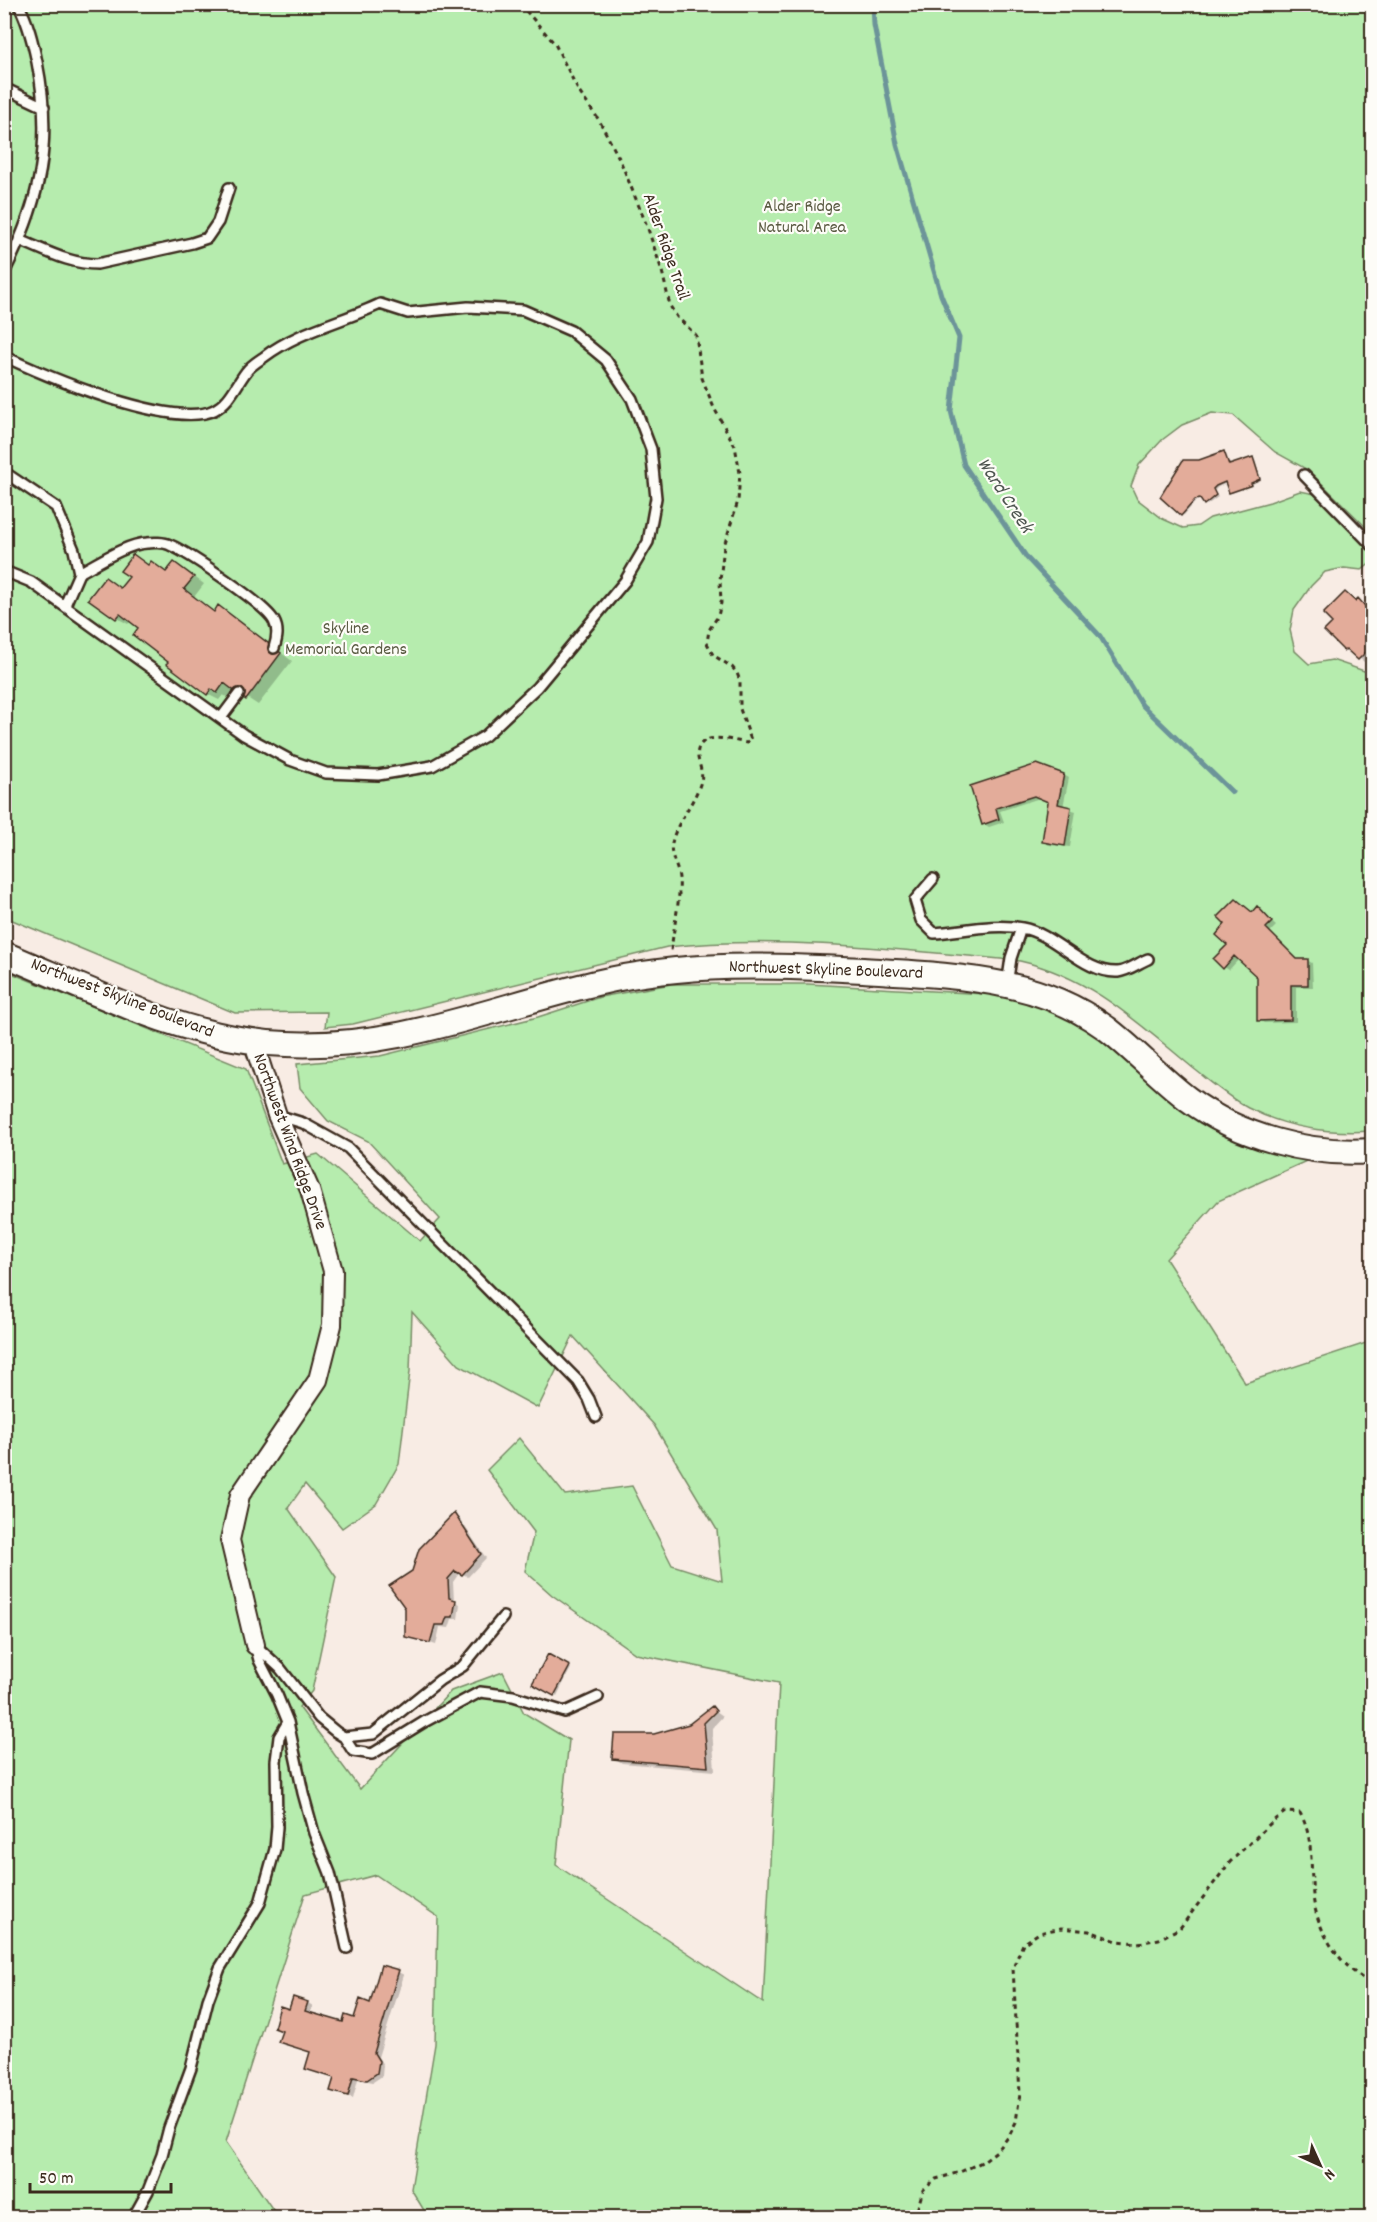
<svg xmlns="http://www.w3.org/2000/svg" width="1377" height="2222" font-family="Dekko,sans-serif">
<style>
.green{fill:#b6ecae;stroke:#788b66;stroke-width:1.5;fill-rule:evenodd}
.shadow{fill:#0003}
.lines{fill:none;stroke-linecap:round;stroke-linejoin:round}
.stream{stroke:#6c9499;stroke-width:5}
.building{fill:#e3ac9a;stroke:#3b2a1e;stroke-width:1.5}
.lane-casing{stroke:#3b2a1e;stroke-width:14}
.street-casing{stroke:#3b2a1e;stroke-width:22}
.secondary-casing{stroke:#3b2a1e;stroke-width:28}
.path{stroke:#3b2a1e;stroke-width:3;stroke-dasharray:4.5 4.5;stroke-linecap:butt}
.lane{stroke:#fdfcf7;stroke-width:9}
.street{stroke:#fdfcf7;stroke-width:18}
.secondary{stroke:#fdfcf7;stroke-width:24}
.labels{text-anchor:middle;dominant-baseline:central;stroke-width:4.5;stroke-linejoin:round;paint-order:stroke}
.park-label{font-size:18px;fill:#5a5a42;stroke:#fdfcf7}
.street-label{font-size:18px;fill:#3b2a1e;stroke:#fdfcf7}
.water-label{font-size:20px;font-style:italic;fill:#4f5651;stroke:#fdfcf7}
</style>
<rect width="100%" height="100%" fill="#f8ece4"/>
<filter id="ink" filterUnits="userSpaceOnUse"><feTurbulence type="fractalNoise" baseFrequency=".0167" numOctaves="2"/><feDisplacementMap in="SourceGraphic" scale="12" xChannelSelector="R" yChannelSelector="G"/><feConvolveMatrix kernelMatrix="1 2 1 2 8 2 1 2 1" color-interpolation-filters="sRGB"/></filter>
<g filter="url(#ink)">
<!-- green -->
<path class="green" d="M 4,5 L 1372,5 L 1372,533 L 1308,470 L 1275,452 L 1233,415 L 1212,413 L 1182,425 L 1162,440 L 1139,465 L 1131,486 L 1137,499 L 1163,519 L 1183,528 L 1198,526 L 1210,518 L 1270,502 L 1300,491 L 1315,494 L 1372,552 L 1372,562 L 1362,570 L 1344,568 L 1325,572 L 1311,586 L 1294,610 L 1290,630 L 1295,651 L 1309,664 L 1332,660 L 1367,672 L 1372,670 L 1372,1131 C 1330,1134 1287,1128 1248,1108 C 1228,1097 1211,1082 1193,1068 C 1138,1023 1091,977 1020,961 C 904,950 782,935 667,947 L 353,1024 L 325,1027 L 327,1012 L 235,1013 L 5,917 Z
M 4,970 L 246,1069 L 282,1164 L 318,1154 L 420,1241 L 440,1219 L 368,1141 L 328,1121 L 300,1088 L 297,1064 L 380,1056 L 538,1017 L 600,997 L 671,984 L 808,984 L 1004,995 L 1060,1013 L 1101,1039 L 1141,1071 L 1313,1158 L 1218,1201 L 1166,1259 L 1245,1383 L 1372,1341 L 1372,2217 L 428,2217 L 411,2189 L 435,2044 L 438,1917 L 376,1875 L 305,1894 L 226,2142 L 278,2217 L 5,2217 ZM 412,1312 L 459,1365 L 538,1408 L 573,1336 L 654,1425 L 717,1530 L 722,1581 L 672,1565 L 632,1486 L 565,1495 L 519,1438 L 487,1470 L 534,1532 L 525,1571 L 552,1595 L 636,1654 L 779,1683 L 763,2003 L 556,1865 L 569,1740 L 524,1713 L 503,1672 L 451,1691 L 360,1789 L 299,1707 L 312,1691 L 336,1577 L 288,1508 L 305,1484 L 342,1528 L 376,1504 L 399,1464 L 410,1371 Z"/>
<!-- shadow -->
<path class="shadow" d="M 1224,453 L 1231,466 L 1253,459 L 1255,460 L 1261,480 L 1252,484 L 1253,485 L 1232,493 L 1227,483 L 1218,487 L 1214,491 L 1218,497 L 1207,505 L 1202,499 L 1197,500 L 1184,515 L 1182,514 L 1199,461 Z
M 134,556 L 149,566 L 152,563 L 167,573 L 174,563 L 185,570 L 204,584 L 194,597 L 215,613 L 219,607 L 230,614 L 292,661 L 258,705 L 235,690 L 229,698 L 223,695 L 219,700 L 207,694 L 170,662 L 140,628 L 131,621 L 128,624 L 117,618 L 106,579 L 122,589 L 131,577 Z
M 1345,594 L 1356,602 L 1358,600 L 1363,603 L 1372,614 L 1372,653 L 1364,662 L 1351,651 L 1345,649 L 1334,623 Z
M 1064,775 L 1069,778 L 1063,807 L 1076,811 L 1070,847 L 1049,845 L 1044,842 L 1049,802 L 1040,798 L 1000,811 L 1004,822 L 989,827 L 984,824 L 972,787 Z
M 1257,908 L 1276,926 L 1270,932 L 1299,960 L 1307,960 L 1312,963 L 1313,987 L 1296,987 L 1296,1022 L 1264,1023 L 1259,1020 L 1258,977 L 1239,959 L 1229,970 L 1224,967 Z
M 454,1515 L 459,1518 L 486,1558 L 468,1577 L 460,1572 L 453,1582 L 454,1601 L 460,1604 L 458,1619 L 452,1619 L 449,1628 L 440,1627 L 436,1645 L 407,1636 L 414,1572 Z
M 548,1656 L 571,1668 L 557,1696 L 534,1683 Z
M 712,1708 L 723,1716 L 712,1728 L 715,1771 L 622,1763 L 614,1758 L 690,1725 Z
M 398,1972 L 404,1975 L 378,2057 L 383,2065 L 382,2076 L 373,2082 L 358,2079 L 353,2098 L 337,2093 L 332,2090 L 336,2079 L 307,2068 L 311,2052 L 275,2028 L 290,2011 L 308,2003 L 313,2006 L 310,2014 L 344,2024 L 355,2020 Z"/>
<g class="lines">
<!-- stream -->
<path class="stream" d="M 873,4 L 874,25 L 897,144 L 941,295 L 959,338 L 951,411 L 964,465 L 1027,558 L 1100,636 L 1142,705 L 1232,792"/>
</g>
<!-- building -->
<path class="building" d="M 1224,451 L 1229,465 L 1253,457 L 1260,479 L 1251,483 L 1252,485 L 1229,493 L 1225,482 L 1216,486 L 1213,489 L 1216,495 L 1204,505 L 1200,499 L 1195,500 L 1181,516 L 1160,497 L 1183,460 L 1199,460 Z
M 133,554 L 148,565 L 151,561 L 166,572 L 174,562 L 194,577 L 184,589 L 214,612 L 218,605 L 281,653 L 246,700 L 224,683 L 217,693 L 211,689 L 207,695 L 166,664 L 168,662 L 133,635 L 138,628 L 120,614 L 116,619 L 88,599 L 105,577 L 120,588 L 129,577 L 120,571 Z
M 1345,592 L 1355,601 L 1358,598 L 1372,614 L 1372,654 L 1368,650 L 1358,660 L 1346,649 L 1344,651 L 1324,631 L 1332,623 L 1323,614 Z
M 1037,764 L 1064,774 L 1058,804 L 1071,807 L 1065,846 L 1042,842 L 1048,802 L 1034,796 L 996,808 L 999,819 L 982,825 L 970,786 Z
M 1236,899 L 1252,912 L 1257,906 L 1272,922 L 1266,928 L 1297,959 L 1308,959 L 1308,985 L 1291,985 L 1291,1020 L 1257,1021 L 1257,977 L 1234,956 L 1223,969 L 1213,959 L 1227,945 L 1216,935 L 1225,924 L 1218,917 Z
M 454,1513 L 481,1554 L 462,1575 L 455,1571 L 448,1579 L 449,1598 L 456,1600 L 453,1617 L 447,1617 L 444,1625 L 435,1625 L 430,1643 L 405,1637 L 405,1608 L 389,1586 L 412,1571 L 419,1549 Z
M 548,1654 L 570,1666 L 554,1696 L 532,1684 Z
M 712,1706 L 716,1711 L 704,1723 L 708,1767 L 612,1759 L 614,1734 L 654,1734 L 689,1724 Z
M 381,1965 L 399,1970 L 374,2053 L 379,2061 L 377,2073 L 367,2080 L 353,2077 L 348,2096 L 330,2091 L 334,2078 L 305,2069 L 310,2052 L 278,2042 L 282,2031 L 274,2028 L 280,2006 L 289,2009 L 293,1997 L 308,2002 L 305,2011 L 343,2022 L 345,2015 L 354,2018 L 360,1999 L 370,2003 Z"/>
<g class="lines">
<!-- lane casing -->
<g class="lane-casing">
<path id="lane" d="M 4,88 L 44,107
M 19,240 C 45,250 69,264 97,264 L 192,243 L 207,238 L 218,222 L 229,188
M 4,273 C 41,200 53,142 37,62 C 33,43 28,21 18,4
M 4,356 C 44,376 174,430 214,410 C 230,402 236,385 246,372 C 250,366 258,361 264,357 C 298,331 342,322 380,304 L 408,313 L 468,307 L 523,310 L 571,331 L 606,360 L 632,399 L 651,449 L 656,498 L 648,542 L 625,581 L 537,687 L 485,736 L 432,766 L 378,775 L 326,773 L 290,760 L 244,735 L 31,582 L 4,571
M 4,472 L 56,507 L 74,550 L 79,573 L 65,605
M 1304,475 L 1372,545
M 79,573 C 98,563 126,544 147,543 C 153,542 164,542 170,545 C 189,553 266,605 274,621 C 279,630 277,639 274,648
M 221,718 L 239,694
M 933,879 L 915,900 L 921,920 L 934,933 C 963,931 993,923 1022,928 C 1056,934 1084,974 1118,972 C 1128,971 1140,962 1148,959
M 1007,985 L 1011,958 L 1021,928
M 277,1115 L 303,1123 L 348,1148 L 578,1381 L 589,1399 L 596,1417
M 255,1645 L 280,1668 L 319,1718 L 336,1732 L 344,1737 L 373,1734 L 440,1680 L 463,1666 L 503,1617
M 255,1645 L 259,1660 L 277,1695 L 288,1722 L 303,1793 L 314,1833 L 330,1873 L 347,1948
M 344,1737 L 353,1751 L 372,1754 L 424,1722 L 480,1692 L 513,1696 L 565,1712 L 598,1697
M 133,2218 L 148,2191 L 162,2155 L 169,2128 L 191,2068 L 208,2000 L 220,1968 L 260,1903 L 275,1849 L 277,1827 L 276,1761 L 279,1737 L 288,1722"/>
</g>
<!-- street casing -->
<g class="street-casing">
<path id="street" d="M 253,1041 L 277,1115 L 310,1190 L 333,1271 L 332,1325 L 318,1380 L 240,1495 L 230,1540 L 255,1645"/>
</g>
<!-- secondary casing -->
<g class="secondary-casing">
<path id="secondary" d="M 4,954 C 93,991 189,1041 286,1044 C 399,1049 490,1008 596,983 C 684,962 774,965 863,970 C 911,973 960,975 1007,985 C 1041,992 1077,1007 1106,1028 C 1135,1050 1159,1077 1188,1099 C 1239,1137 1310,1156 1372,1151"/>
</g>
<!-- path -->
<path class="path" d="M 520,4 L 555,44 L 579,92 L 599,120 L 620,160 L 647,226 L 662,271 L 670,306 L 677,317 L 696,335 L 702,378 L 714,408 L 735,446 L 740,473 L 738,501 L 724,546 L 720,580 L 721,603 L 718,616 L 709,630 L 707,643 L 713,655 L 732,667 L 737,673 L 740,681 L 740,709 L 751,740 L 747,743 C 735,741 713,734 703,742 C 690,753 705,768 701,781 C 695,803 676,822 672,843 C 669,855 678,866 679,878 C 681,898 673,930 671,951
M 919,2218 L 918,2207 L 923,2190 L 936,2179 L 960,2172 L 982,2162 L 998,2150 L 1009,2136 L 1016,2122 L 1020,2094 L 1013,1968 L 1023,1944 L 1039,1933 L 1061,1928 L 1089,1931 L 1117,1941 L 1138,1943 L 1159,1939 L 1180,1928 L 1230,1862 L 1274,1820 L 1285,1812 L 1300,1813 C 1314,1837 1310,1867 1313,1895 C 1316,1931 1341,1968 1372,1984"/>
<!-- lane -->
<use href="#lane" class="lane"/>
<!-- street -->
<use href="#street" class="street"/>
<!-- secondary -->
<use href="#secondary" class="secondary"/>
</g>
</g>
<g class="labels">
<!-- park labels -->
<g class="park-label">
<text x="802" y="207">Alder Ridge<tspan x="802" dy="21">Natural Area</tspan></text>
<text x="346" y="629">Skyline<tspan x="346" dy="21">Memorial Gardens</tspan></text>
</g>
<!-- street labels -->
<g class="street-label">
<text transform="translate(665 247) rotate(71)">Alder Ridge Trail</text>
<text transform="translate(826 971) rotate(2)">Northwest Skyline Boulevard</text>
<text transform="translate(122 999) rotate(21)">Northwest Skyline Boulevard</text>
<text transform="translate(289 1142) rotate(70)">Northwest Wind Ridge Drive</text>
</g>
<!-- water labels -->
<g class="water-label">
<text transform="translate(1004 496) rotate(57)">Ward Creek</text>
</g>
</g>
<!-- margin -->
<rect width="1377" height="2222" fill="none" stroke="#fdfcf7" stroke-width="24"/>
<rect x="12" y="12" width="1353" height="2198" fill="none" stroke="#3b2a1e" stroke-width="2" filter="url(#ink)"/>
<!-- north arrow -->
<g transform="translate(1320 2165) rotate(135)" stroke="#fdfcf7" stroke-width="4.5" paint-order="stroke">
<path d="M0-4.5L10 22L0 15L-10 22Z" fill="#3b2a1e"/>
<text y="-9" font-size="16" font-weight="bold" text-anchor="middle" fill="#3b2a1e">N</text>
</g>
<!-- scale -->
<path d="M30 2183v9h141v-9" fill="none" stroke="#3b2a1e" stroke-width="3"/>
<text x="39" y="2183" font-size="18" fill="#3b2a1e" stroke="#fdfcf7" stroke-width="4.5" paint-order="stroke">50 m</text>
</svg>
